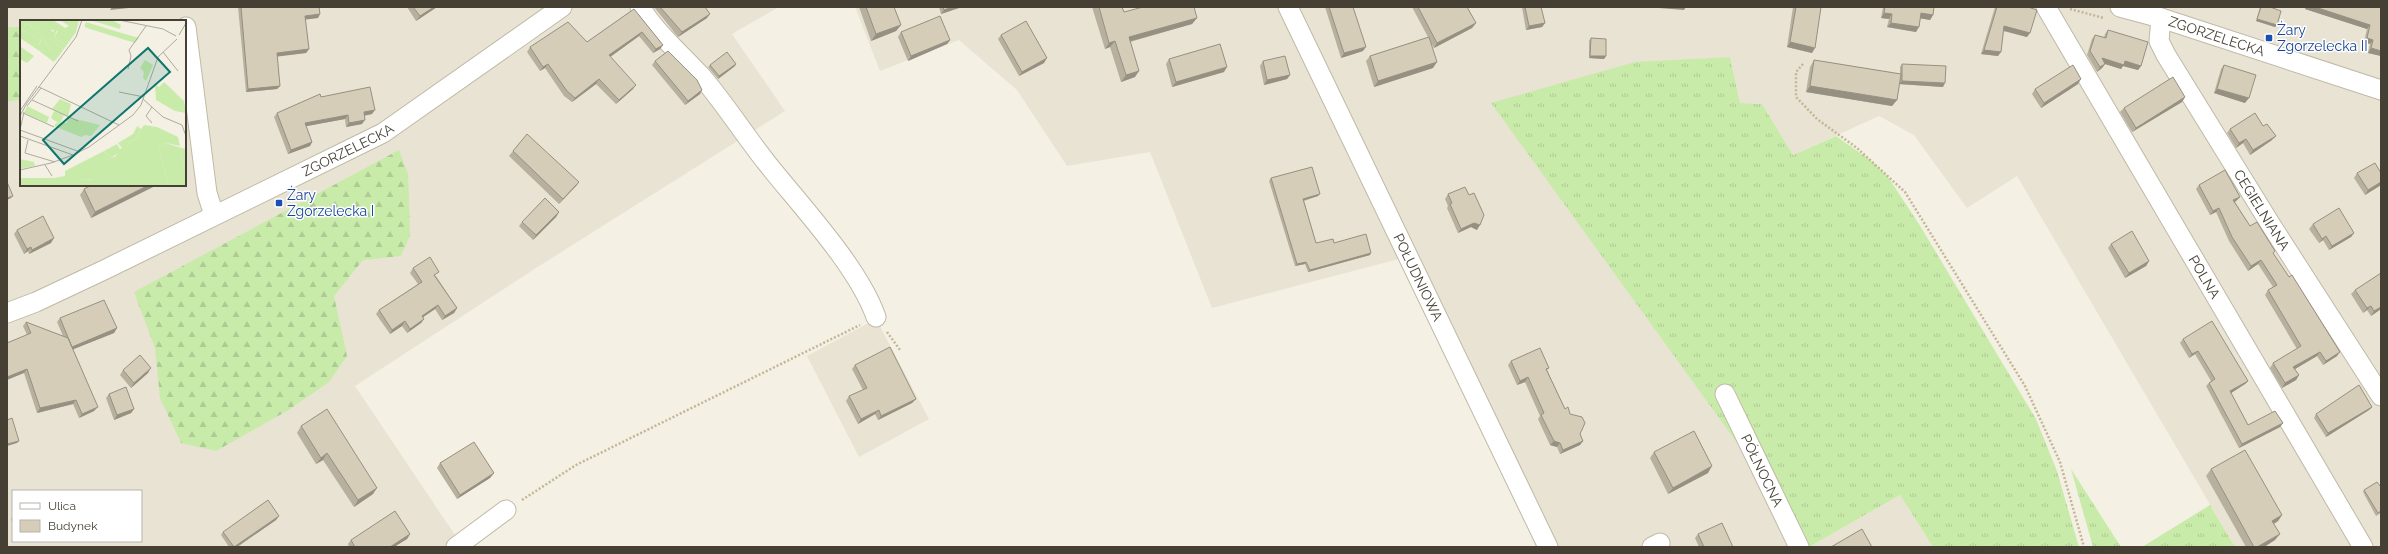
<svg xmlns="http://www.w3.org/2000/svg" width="2388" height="554" font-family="Raleway,sans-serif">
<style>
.residential{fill:#e8e3d2;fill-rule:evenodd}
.grass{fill:url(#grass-tufts)}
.forest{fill:url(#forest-firs)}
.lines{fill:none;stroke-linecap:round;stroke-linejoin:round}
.minor-casing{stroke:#c0b9a6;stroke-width:21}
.path{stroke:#c3b696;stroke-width:2.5;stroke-dasharray:2 2;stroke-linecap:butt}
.minor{stroke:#fff;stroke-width:19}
.wall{fill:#b8b09f}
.shaded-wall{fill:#969082}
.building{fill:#d6cdb9;stroke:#969082}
.transit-dot{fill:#1a4fb4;stroke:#fff;stroke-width:1.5}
.labels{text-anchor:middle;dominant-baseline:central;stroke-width:3;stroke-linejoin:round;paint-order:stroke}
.transit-label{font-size:14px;fill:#164399;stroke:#fff;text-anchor:start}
.street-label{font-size:14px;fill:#464034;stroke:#fff}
.inset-road{fill:none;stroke:#aeaa9e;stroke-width:1}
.view{fill:#0f766e;fill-opacity:0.15;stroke:#0f766e;stroke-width:2}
.inset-edge{fill:none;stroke:#464034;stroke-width:2}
</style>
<defs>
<pattern id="grass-tufts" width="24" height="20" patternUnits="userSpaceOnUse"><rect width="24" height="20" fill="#c9ebaa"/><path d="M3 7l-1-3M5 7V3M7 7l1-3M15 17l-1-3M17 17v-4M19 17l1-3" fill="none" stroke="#aecb93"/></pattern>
<pattern id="forest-firs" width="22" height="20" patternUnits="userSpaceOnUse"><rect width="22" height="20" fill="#c9ebaa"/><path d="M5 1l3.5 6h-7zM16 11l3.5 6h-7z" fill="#aecb93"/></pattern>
</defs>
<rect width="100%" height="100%" fill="#f4f0e4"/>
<!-- residential -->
<path class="residential" d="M 7,7 L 779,7 L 732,34 L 785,111 L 536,268 L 355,386 L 463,547 L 7,547 ZM 21,21 L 185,21 L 185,185 L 21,185 ZM 13,491 L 141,491 L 141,541 L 13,541 Z
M 855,7 L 2381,7 L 2381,547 L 2235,547 L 2017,176 L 1967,208 L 1914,135 L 1879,116 L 1793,155 L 1762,104 L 1740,103 L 1730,57 L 1492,103 L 1753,465 L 1795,547 L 1555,547 L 1418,254 L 1212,308 L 1150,152 L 1067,166 L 1017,90 L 959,40 L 880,71 Z
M 876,319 L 929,419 L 859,457 L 807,356 Z
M 1900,495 L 1933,547 L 1809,547 Z"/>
<!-- grass -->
<path class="grass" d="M 1730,57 L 1740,103 L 1762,104 L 1793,155 L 1836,136 L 1870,160 L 1888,177 L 1919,224 L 2036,419 L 2057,471 L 2079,547 L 1933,547 L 1900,495 L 1809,547 L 1804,547 L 1753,465 L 1491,103 L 1635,62 Z
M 2071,469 L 2121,547 L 2093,547 Z
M 2210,505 L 2235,547 L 2142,547 Z"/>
<!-- forest -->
<path class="forest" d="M 7,27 L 21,27 L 21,99 L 7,102 Z
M 399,150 L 408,174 L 410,235 L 401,256 L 363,260 L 334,296 L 347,356 L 329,382 L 287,411 L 216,451 L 181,443 L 160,398 L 155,348 L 134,292 Z"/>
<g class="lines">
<!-- minor casing -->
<g class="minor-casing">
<g id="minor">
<path d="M 640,7 C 657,34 681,54 702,77 C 725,104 744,134 766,162 C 800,205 858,266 876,317"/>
<path id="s1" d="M 1288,7 L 1548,547"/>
<path id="s2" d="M 2046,7 L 2363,547"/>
<path id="s3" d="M 2120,7 L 2161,18 L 2381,90"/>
<path id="s4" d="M 2161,18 L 2159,41 L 2166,55 L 2271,225 L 2381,396"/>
<path d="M 186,27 L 207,193 L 214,215"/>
<path id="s5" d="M 7,313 L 36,302 L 104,270 L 383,133 L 562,7"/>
<path id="s6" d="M 1725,394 L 1799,547"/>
<path d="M 456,547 L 506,510"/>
<path d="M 1652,547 L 1660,543"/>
</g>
</g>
<!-- path -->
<path class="path" d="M 2070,9 L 2104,18
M 1803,64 L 1796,72 L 1796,97 L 1817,119 L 1857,148 L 1905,192 L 2025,386 L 2060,462 L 2084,547
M 887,332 L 900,350
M 522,500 L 576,465 L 860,325"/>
<!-- minor -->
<use href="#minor" class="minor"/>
</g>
<!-- wall -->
<path class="wall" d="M 238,7 L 319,7 L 320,14 L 318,18 L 305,19 L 309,49 L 306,53 L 277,56 L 280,86 L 277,89 L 246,92 Z
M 407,7 L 437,7 L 416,21 Z
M 654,7 L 705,7 L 707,18 L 678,37 Z
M 859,7 L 894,7 L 901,25 L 896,31 L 871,41 Z
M 939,7 L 962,7 L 941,14 Z
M 1092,7 L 1122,7 L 1124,12 L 1197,18 L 1192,24 L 1130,42 L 1135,77 L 1121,82 L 1110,47 L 1105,49 Z
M 1325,7 L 1353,7 L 1363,51 L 1341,58 Z
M 1412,7 L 1467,7 L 1476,23 L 1472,28 L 1434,48 L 1431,43 L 1433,68 L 1374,87 L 1366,61 L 1370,56 L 1428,37 Z
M 1522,7 L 1542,7 L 1541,7 L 1545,23 L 1542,27 L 1526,30 Z
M 1793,7 L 1821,7 L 1812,53 L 1787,47 Z
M 1883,7 L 1934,7 L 1933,15 L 1930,20 L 1921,18 L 1916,32 L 1887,27 L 1889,19 L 1881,18 Z
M 1995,7 L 2028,7 L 2027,37 L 2003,31 L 1998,56 L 1981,54 Z
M 2260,7 L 2270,7 L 2277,25 L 2275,27 L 2256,21 Z
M 2306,7 L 2381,7 L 2381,56 L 2368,53 L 2370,44 L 2364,42 L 2367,29 L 2305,9 Z
M 634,9 L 663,45 L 660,49 L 653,53 L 639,36 L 610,57 L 633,89 L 616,104 L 596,84 L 572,102 L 564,96 L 545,68 L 540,71 L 527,52 L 530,47 L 587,42 Z
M 2108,30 L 2141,66 L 2138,70 L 2123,66 L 2121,69 L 2105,64 L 2102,68 L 2097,72 L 2087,55 L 2092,39 L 2095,35 L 2104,37 L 2105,34 Z
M 901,32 L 950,40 L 947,44 L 908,61 L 898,37 Z
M 1001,35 L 1044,63 L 1019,76 L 998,39 Z
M 1591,38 L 1606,56 L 1604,59 L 1589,58 L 1589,41 Z
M 1169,59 L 1224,72 L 1172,87 L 1166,64 Z
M 1814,60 L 1900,74 L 1900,67 L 1902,64 L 1943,87 L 1899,84 L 1897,100 L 1892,106 L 1806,92 L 1810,67 Z
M 655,61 L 702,90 L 700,94 L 685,105 L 652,65 Z
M 1263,61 L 1290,75 L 1287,79 L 1264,85 L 1260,66 Z
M 710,65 L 735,66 L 718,79 L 708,67 Z
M 2224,65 L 2245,103 L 2214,93 L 2221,69 Z
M 2078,84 L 2041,108 L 2032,94 L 2035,89 Z
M 2185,97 L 2182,102 L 2132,132 L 2120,112 L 2124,108 Z
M 277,113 L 372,114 L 364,116 L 362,124 L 346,127 L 345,119 L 306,126 L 312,142 L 310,146 L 288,154 L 274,117 Z
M 2263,126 L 2272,140 L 2250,155 L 2243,143 L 2236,148 L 2227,133 L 2230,129 Z
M 513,151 L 579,182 L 576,186 L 559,204 L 509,156 Z
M 2357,173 L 2381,173 L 2381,185 L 2365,195 L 2354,178 Z
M 1271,178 L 1318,196 L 1304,201 L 1316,243 L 1334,243 L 1370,255 L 1308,272 L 1305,264 L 1295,266 L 1269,181 Z
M 92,185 L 157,185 L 91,218 L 80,195 L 84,189 Z
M 2199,185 L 2240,197 L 2235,202 L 2250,226 L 2275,251 L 2273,254 L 2337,356 L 2323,365 L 2317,356 L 2295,369 L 2299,375 L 2296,380 L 2282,388 L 2270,368 L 2273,363 L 2297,349 L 2265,295 L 2268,290 L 2273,287 L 2258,264 L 2248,271 L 2229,241 L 2216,212 L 2210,215 L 2196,189 Z
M 1448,194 L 1477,230 L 1471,227 L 1458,233 L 1447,208 L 1448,206 L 1445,199 Z
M 559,212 L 556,217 L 533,240 L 519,226 L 522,222 Z
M 2313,224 L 2354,233 L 2351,237 L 2329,250 L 2323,240 L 2319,243 L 2309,229 Z
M 17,230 L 51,243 L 29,254 L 28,251 L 24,254 L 14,234 Z
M 2111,244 L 2149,261 L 2146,266 L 2125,278 L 2108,248 Z
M 413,268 L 436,276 L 457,308 L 454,313 L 442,320 L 435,309 L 423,317 L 424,319 L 421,323 L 407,333 L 402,326 L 390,334 L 376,314 L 379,310 L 418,284 L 410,273 Z
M 2381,273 L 2381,309 L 2371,316 L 2367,310 L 2363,313 L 2351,294 L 2355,290 Z
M 60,318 L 117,328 L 114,333 L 73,349 L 94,411 L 79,418 L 73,404 L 37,413 L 24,373 L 27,335 L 23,326 L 26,322 L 63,336 L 57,322 Z
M 2183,339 L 2248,381 L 2245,384 L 2231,393 L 2248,425 L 2283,423 L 2280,427 L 2239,448 L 2206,386 L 2211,381 L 2195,354 L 2189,358 L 2180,343 Z
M 1511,361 L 1549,368 L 1547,370 L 1565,409 L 1580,434 L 1583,441 L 1580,445 L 1560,454 L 1557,447 L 1550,445 L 1538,419 L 1540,416 L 1525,382 L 1517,385 L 1508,365 Z
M 855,365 L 916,399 L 912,403 L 878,420 L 875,414 L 858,424 L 846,401 L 849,396 L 863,390 L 852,369 Z
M 123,370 L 148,373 L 131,388 L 120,375 Z
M 109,394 L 134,409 L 131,413 L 114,420 L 106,398 Z
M 2372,407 L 2369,410 L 2326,437 L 2314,418 L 2316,414 Z
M 301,426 L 373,494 L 354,507 L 323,460 L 316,464 L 297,433 Z
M 1654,452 L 1708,473 L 1668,494 L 1650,458 Z
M 440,463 L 494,473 L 490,478 L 457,499 L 437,468 Z
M 2211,469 L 2282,515 L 2278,521 L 2274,524 L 2275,540 L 2264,547 L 2246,547 L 2206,476 Z
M 2381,487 L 2381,513 L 2376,516 L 2363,492 L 2364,490 Z
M 13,516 L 13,526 L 11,519 Z
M 279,516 L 276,520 L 237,547 L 229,547 L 221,535 L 223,532 Z
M 410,534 L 407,539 L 394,547 L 349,547 L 348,544 L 351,540 Z
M 1698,534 L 1733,547 L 1699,547 L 1695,538 Z"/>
<!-- shaded-wall -->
<path class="shaded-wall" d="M 112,7 L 138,7 L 110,10 Z
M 434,7 L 437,7 L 416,21 L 420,16 Z
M 952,7 L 962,7 L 941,14 L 944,10 Z
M 1660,7 L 1686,7 L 1684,10 L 1659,8 Z
M 2306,7 L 2315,7 L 2370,25 L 2367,29 L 2305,9 Z
M 1884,13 L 1892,14 L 1889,19 L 1881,18 Z
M 1921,13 L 1933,15 L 1930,20 L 1918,18 Z
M 320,14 L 318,18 L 302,20 L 305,16 Z
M 710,14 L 707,18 L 678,37 L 682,32 Z
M 1197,18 L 1192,24 L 1124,43 L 1129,37 Z
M 2257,19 L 2277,25 L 2275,27 L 2256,21 Z
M 1476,23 L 1472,28 L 1434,48 L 1437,43 Z
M 1545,23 L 1542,27 L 1526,30 L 1529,26 Z
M 1891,23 L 1919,27 L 1916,32 L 1887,27 Z
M 901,25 L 896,31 L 871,41 L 876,34 Z
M 2004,26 L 2030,33 L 2027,37 L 2001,30 Z
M 642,32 L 639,36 L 606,60 L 609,55 Z
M 2367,38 L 2373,40 L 2370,44 L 2364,42 Z
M 950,40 L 947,44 L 908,61 L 911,56 Z
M 1115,41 L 1110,47 L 1105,49 L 1109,43 Z
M 1790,42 L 1815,48 L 1812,53 L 1787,47 Z
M 663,45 L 660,49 L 653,53 L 656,49 Z
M 1366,47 L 1363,51 L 1341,58 L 1344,53 Z
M 2371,48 L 2381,51 L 2381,56 L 2368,53 Z
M 309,49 L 306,53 L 274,57 L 277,53 Z
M 1984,50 L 2001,52 L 1998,56 L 1981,54 Z
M 1590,56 L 1606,56 L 1604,59 L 1589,58 Z
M 1047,58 L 1044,63 L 1019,76 L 1022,72 Z
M 2102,58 L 2125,61 L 2141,66 L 2138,70 L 2123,66 L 2121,69 L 2105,64 L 2102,68 L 2097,72 L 2100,67 Z
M 1437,62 L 1433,68 L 1374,87 L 1378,81 Z
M 548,64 L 545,68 L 540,71 L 543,67 Z
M 736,64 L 735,66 L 718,79 L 719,76 Z
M 1227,67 L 1224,72 L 1172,87 L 1176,82 Z
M 1139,71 L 1135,77 L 1121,82 L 1126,75 Z
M 1290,75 L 1287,79 L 1264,85 L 1267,80 Z
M 599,79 L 596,84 L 572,102 L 575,98 Z
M 2081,79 L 2078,84 L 2041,108 L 2044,103 Z
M 1902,81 L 1945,83 L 1943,87 L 1899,84 Z
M 636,85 L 633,89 L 616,104 L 619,100 Z
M 280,86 L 277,89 L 246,92 L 248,89 Z
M 1810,86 L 1897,100 L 1892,106 L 1806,92 Z
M 2217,89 L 2249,98 L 2245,103 L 2214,93 Z
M 702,90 L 700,94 L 685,105 L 688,101 Z
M 2185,97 L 2182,102 L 2132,132 L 2136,128 Z
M 375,110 L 372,114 L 361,116 L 364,112 Z
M 348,115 L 345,119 L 302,127 L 305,123 Z
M 365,120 L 362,124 L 346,127 L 349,123 Z
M 2276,136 L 2272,140 L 2250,155 L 2253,150 Z
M 2246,139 L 2243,143 L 2236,148 L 2239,143 Z
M 312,142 L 310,146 L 288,154 L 291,150 Z
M 579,182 L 576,186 L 559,204 L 563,199 Z
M 2381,182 L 2381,185 L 2365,195 L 2368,190 Z
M 149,185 L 157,185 L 91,218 L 95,212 Z
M 1320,194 L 1318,196 L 1301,201 L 1303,199 Z
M 13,196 L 11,198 L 7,200 L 7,198 Z
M 2240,197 L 2236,201 L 2230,205 L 2233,200 Z
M 2219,208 L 2216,212 L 2210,215 L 2213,211 Z
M 559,212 L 556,217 L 533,240 L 536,235 Z
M 1474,223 L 1480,225 L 1477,230 L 1471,227 L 1458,233 L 1461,229 Z
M 2354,233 L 2351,237 L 2329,250 L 2332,246 Z
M 2326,236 L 2323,240 L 2319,243 L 2322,239 Z
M 54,238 L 51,243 L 29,254 L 32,250 Z
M 31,247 L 28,251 L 24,254 L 27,249 Z
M 1371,253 L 1370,255 L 1308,272 L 1310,270 Z
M 2261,260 L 2258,264 L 2248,271 L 2251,266 Z
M 2149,261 L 2146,266 L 2125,278 L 2129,273 Z
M 1306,262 L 1305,264 L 1295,266 L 1297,264 Z
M 438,305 L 435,309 L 419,320 L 422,316 Z
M 2371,306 L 2367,310 L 2363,313 L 2367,308 Z
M 2381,307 L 2381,309 L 2371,316 L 2374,311 Z
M 457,308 L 454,313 L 442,320 L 445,316 Z
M 424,319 L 421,323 L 407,333 L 410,329 Z
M 405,321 L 402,326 L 390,334 L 392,330 Z
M 117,328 L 114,333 L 69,351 L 72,347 Z
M 2198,351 L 2195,354 L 2189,358 L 2192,354 Z
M 2320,352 L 2317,356 L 2290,372 L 2293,367 Z
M 2340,352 L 2337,356 L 2323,365 L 2326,361 Z
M 151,368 L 148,373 L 131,388 L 134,383 Z
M 27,369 L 24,373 L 7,380 L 7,377 Z
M 2299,375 L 2296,380 L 2282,388 L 2285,383 Z
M 1528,377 L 1525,382 L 1517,385 L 1520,381 Z
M 2248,381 L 2245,384 L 2228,395 L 2230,391 Z
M 916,399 L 912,403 L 878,420 L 881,416 Z
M 76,400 L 73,404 L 37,413 L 40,408 Z
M 98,407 L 94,411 L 79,418 L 82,414 Z
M 2372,407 L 2369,410 L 2326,437 L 2328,433 Z
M 134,409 L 131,413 L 114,420 L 117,415 Z
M 879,410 L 875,414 L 858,424 L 861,419 Z
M 2283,423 L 2280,427 L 2239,448 L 2242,444 Z
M 19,441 L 17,443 L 7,446 L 7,444 Z
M 1554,441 L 1560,443 L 1557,447 L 1550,445 Z
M 1583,441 L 1580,445 L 1560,454 L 1563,450 Z
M 327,453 L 323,460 L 316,464 L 321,458 Z
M 1712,466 L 1708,473 L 1668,494 L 1673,488 Z
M 494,473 L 490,478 L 457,499 L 460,495 Z
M 377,488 L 373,494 L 354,507 L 358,500 Z
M 2282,515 L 2278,521 L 2268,527 L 2272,521 Z
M 279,516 L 276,520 L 237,547 L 235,547 Z
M 410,534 L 407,539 L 394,547 L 390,547 Z
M 2280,534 L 2275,540 L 2264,547 L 2257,547 Z"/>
<!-- building -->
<path class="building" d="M 241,7 L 319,7 L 320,14 L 305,16 L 309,49 L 277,53 L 280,86 L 248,89 Z
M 413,7 L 434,7 L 420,16 Z
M 660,7 L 705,7 L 710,14 L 682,32 Z
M 866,7 L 894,7 L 901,25 L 876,34 Z
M 943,7 L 952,7 L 944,10 Z
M 1099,7 L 1122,7 L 1124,12 L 1143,7 L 1194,7 L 1197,18 L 1129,37 L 1139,71 L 1126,75 L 1115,41 L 1109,43 Z
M 1329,7 L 1353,7 L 1366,47 L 1344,53 Z
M 1418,7 L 1467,7 L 1476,23 L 1437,43 Z
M 1525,7 L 1541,7 L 1545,23 L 1529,26 Z
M 1796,7 L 1821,7 L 1815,48 L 1790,42 Z
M 1885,7 L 1934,7 L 1933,15 L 1921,13 L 1919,27 L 1891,23 L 1892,14 L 1884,13 Z
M 1997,7 L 2028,7 L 2037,10 L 2030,33 L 2004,26 L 2001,52 L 1984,50 Z
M 2261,7 L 2270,7 L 2281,11 L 2277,25 L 2257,19 Z
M 2315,7 L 2381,7 L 2381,51 L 2371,48 L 2373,40 L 2367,38 L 2370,25 Z
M 634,9 L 663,45 L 656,49 L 642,32 L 609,55 L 636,85 L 619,100 L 599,79 L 575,98 L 567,91 L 548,64 L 543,67 L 530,47 L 568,22 L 587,42 Z
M 940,16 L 950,40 L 911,56 L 901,32 Z
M 1026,21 L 1047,58 L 1022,72 L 1001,35 Z
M 2108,30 L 2148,42 L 2141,66 L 2125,61 L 2124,65 L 2102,58 L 2105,64 L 2100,67 L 2090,51 L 2095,35 L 2106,38 Z
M 1429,37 L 1437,62 L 1378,81 L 1370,56 Z
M 1591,38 L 1606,39 L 1606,56 L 1590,56 Z
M 1220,44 L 1227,67 L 1176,82 L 1169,59 Z
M 668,51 L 697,80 L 702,90 L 688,101 L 655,61 Z
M 727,52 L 736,64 L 719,76 L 710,65 Z
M 1285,56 L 1290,75 L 1267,80 L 1263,61 Z
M 1814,60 L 1901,74 L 1897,100 L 1810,86 Z
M 1902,64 L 1946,66 L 1945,83 L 1902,81 Z
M 2073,65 L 2081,79 L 2044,103 L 2035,89 Z
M 2224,65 L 2256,75 L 2249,98 L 2217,89 Z
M 2173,77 L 2185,97 L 2136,128 L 2124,108 Z
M 370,87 L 375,110 L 364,112 L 365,120 L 349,123 L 348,115 L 305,123 L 312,142 L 291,150 L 277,113 L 320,94 L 321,97 Z
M 2255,113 L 2263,126 L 2267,124 L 2276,136 L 2253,150 L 2246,139 L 2239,143 L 2230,129 Z
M 527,134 L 579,182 L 563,199 L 513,151 Z
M 2375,163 L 2381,173 L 2381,182 L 2368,190 L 2357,173 Z
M 1312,167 L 1320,194 L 1303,199 L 1316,243 L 1333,239 L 1334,243 L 1366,234 L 1371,253 L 1310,270 L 1306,262 L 1297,264 L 1271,178 Z
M 2225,170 L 2240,197 L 2233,200 L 2250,226 L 2257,222 L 2275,251 L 2273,253 L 2289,277 L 2292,275 L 2340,352 L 2326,361 L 2320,352 L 2293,367 L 2299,375 L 2285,383 L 2273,363 L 2301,346 L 2268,290 L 2277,285 L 2261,260 L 2251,266 L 2232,237 L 2219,208 L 2213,211 L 2199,185 Z
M 7,182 L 13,196 L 7,198 Z
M 92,185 L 149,185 L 95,212 L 84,189 Z
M 1465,187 L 1469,195 L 1474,193 L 1484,215 L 1480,225 L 1474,223 L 1461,229 L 1450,204 L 1452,203 L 1448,194 Z
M 545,198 L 559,212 L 536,235 L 522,222 Z
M 2339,208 L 2354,233 L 2332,246 L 2326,236 L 2322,239 L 2313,224 Z
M 43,216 L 54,238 L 32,250 L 31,247 L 27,249 L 17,230 Z
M 2132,231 L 2149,261 L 2129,273 L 2111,244 Z
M 430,257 L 439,272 L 434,275 L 457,308 L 445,316 L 438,305 L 422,316 L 424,319 L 410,329 L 405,321 L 392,330 L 379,310 L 422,282 L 413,268 Z
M 2381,273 L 2381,307 L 2374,311 L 2371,306 L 2367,308 L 2355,290 Z
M 104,300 L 117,328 L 72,347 L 60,318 Z
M 2212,321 L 2248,381 L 2230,391 L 2248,425 L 2275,411 L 2283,423 L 2242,444 L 2209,383 L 2215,379 L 2198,351 L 2192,354 L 2183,339 Z
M 26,322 L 68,338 L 98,407 L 82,414 L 76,400 L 40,408 L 27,369 L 7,377 L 7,343 L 31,333 Z
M 890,347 L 916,399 L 881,416 L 879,410 L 861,419 L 849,396 L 867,388 L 855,365 Z
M 1540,348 L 1549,368 L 1546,369 L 1565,409 L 1568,407 L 1570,414 L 1582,417 L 1585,423 L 1580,434 L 1583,441 L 1563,450 L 1560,443 L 1554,441 L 1541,415 L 1544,413 L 1528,377 L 1520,381 L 1511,361 Z
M 140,355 L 151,368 L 134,383 L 123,370 Z
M 2359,385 L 2372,407 L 2328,433 L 2316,414 Z
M 126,387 L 134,409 L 117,415 L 109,394 Z
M 327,409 L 377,488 L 358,500 L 327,453 L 321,458 L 301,426 Z
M 12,418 L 19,441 L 7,444 L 7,420 Z
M 1694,431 L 1712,466 L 1673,488 L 1654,452 Z
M 474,442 L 494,473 L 460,495 L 440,463 Z
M 2245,450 L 2282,515 L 2272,521 L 2280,534 L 2257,547 L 2254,547 L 2211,469 Z
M 2377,482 L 2381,487 L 2381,511 L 2378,513 L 2364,490 Z
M 268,500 L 279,516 L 234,547 L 223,532 Z
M 395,511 L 410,534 L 390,547 L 355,547 L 351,540 Z
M 1722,523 L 1733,547 L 1704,547 L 1698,534 Z
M 1862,529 L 1872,547 L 1831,547 Z"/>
<!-- markers -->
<g class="transit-dot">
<rect x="2265" y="34" width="8" height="8" rx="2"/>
<rect x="275" y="199" width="8" height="8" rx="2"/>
</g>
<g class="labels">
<!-- transit labels -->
<g class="transit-label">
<text x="2277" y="30">Żary<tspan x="2277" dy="16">Zgorzelecka II</tspan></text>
<text x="287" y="195">Żary<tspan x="287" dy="16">Zgorzelecka I</tspan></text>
</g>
<!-- street labels -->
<g class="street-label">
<text stroke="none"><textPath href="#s3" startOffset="101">ZGORZELECKA</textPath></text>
<text stroke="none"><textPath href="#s5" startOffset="378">ZGORZELECKA</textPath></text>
<text stroke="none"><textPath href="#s4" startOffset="221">CEGIELNIANA</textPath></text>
<text stroke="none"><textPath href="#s1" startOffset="300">POŁUDNIOWA</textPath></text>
<text stroke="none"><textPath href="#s2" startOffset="313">POLNA</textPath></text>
<text stroke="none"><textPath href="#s6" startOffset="85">PÓŁNOCNA</textPath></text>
</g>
</g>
<!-- overview -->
<g transform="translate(20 20)">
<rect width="166" height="166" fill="#f4f0e4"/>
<path d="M 0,0 L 33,0 L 45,8 L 49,6 L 40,0 L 59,0 L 56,12 L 46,26 L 34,17 L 38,11 L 17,7 L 43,30 L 41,33 L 18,30 L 0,18 ZM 6,3 L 16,9 L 31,29 L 19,25 L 21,20 L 2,10 ZM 66,2 L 98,12 L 119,18 L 115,23 L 67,8 L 64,6 ZM 144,62 L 164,81 L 166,93 L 155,91 L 136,80 L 135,65 L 139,67 ZM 7,86 L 29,97 L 27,103 L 4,93 ZM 49,97 L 51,98 L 80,105 L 71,116 L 65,115 L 61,117 L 34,106 L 36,103 L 47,103 ZM 117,106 L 121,109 L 119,112 L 121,115 L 102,128 L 98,123 L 113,114 ZM 146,123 L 155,126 L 160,134 L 166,153 L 166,166 L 149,166 L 139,128 ZM 97,124 L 101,131 L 91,138 L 84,131 ZM 0,139 L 14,142 L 15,146 L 0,149 ZM 75,159 L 75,166 L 60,166 L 60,160 Z" fill="#c9ebaa" fill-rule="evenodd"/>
<path d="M 70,0 L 92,0 L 101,5 L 100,9 ZM 6,3 L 16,9 L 31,29 L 19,26 L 21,20 L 2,10 ZM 26,5 L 33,12 L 35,8 L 38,8 L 34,17 L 46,26 L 43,30 L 17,8 ZM 1,27 L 14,36 L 7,43 L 0,39 ZM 18,30 L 34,31 L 41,33 L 34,42 ZM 125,40 L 133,45 L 126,61 L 123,58 L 124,52 L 120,48 ZM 40,79 L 51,84 L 48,97 L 32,89 ZM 34,91 L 44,95 L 40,104 L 31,98 ZM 124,105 L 137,107 L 158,117 L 160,126 L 146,123 L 139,128 L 149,166 L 75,166 L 75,159 L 61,160 L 60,166 L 0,165 L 0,158 L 34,158 L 45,156 L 45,151 L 84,131 L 91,138 L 96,136 L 100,129 L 120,116 L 119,112 ZM 155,126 L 166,129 L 166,153 L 160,134 L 156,132 Z" fill="#c9ebaa"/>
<path class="inset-road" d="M 99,0 L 143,9 L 156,16M 159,15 L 166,3M 143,32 L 158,51M 108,49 L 111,36 L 109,30 L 126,6M 19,67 L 99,105M 99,72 L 124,77M 123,79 L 143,97 L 162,105 L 166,116M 12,80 L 58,101M 7,86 L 21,68M 132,87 L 126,96 L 132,103M 0,91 L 17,66M 3,93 L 34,107M 0,96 L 7,83 L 56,17 L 62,0M 0,110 L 60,132M 0,110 L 4,92M 0,116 L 53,135M 8,120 L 5,133 L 35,142M 25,145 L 32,156M 0,150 L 31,143 L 53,135 L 69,127 L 113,95 L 121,85 L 138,37 L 157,19"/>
<path class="view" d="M 128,28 L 150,52 L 44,144 L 23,120 Z"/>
<rect width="166" height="166" class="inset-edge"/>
</g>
<!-- border -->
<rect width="2388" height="554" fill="none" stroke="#464034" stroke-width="16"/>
<!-- legend -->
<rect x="12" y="490" width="130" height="52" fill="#ffffff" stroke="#b5b3ae"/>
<rect x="20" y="503" width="20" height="6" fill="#ffffff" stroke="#b5b3ae"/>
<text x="48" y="510" font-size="12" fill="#464034">Ulica</text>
<rect x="20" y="520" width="20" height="12" fill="#d6cdb9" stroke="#b5b3ae"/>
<text x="48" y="530" font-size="12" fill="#464034">Budynek</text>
</svg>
